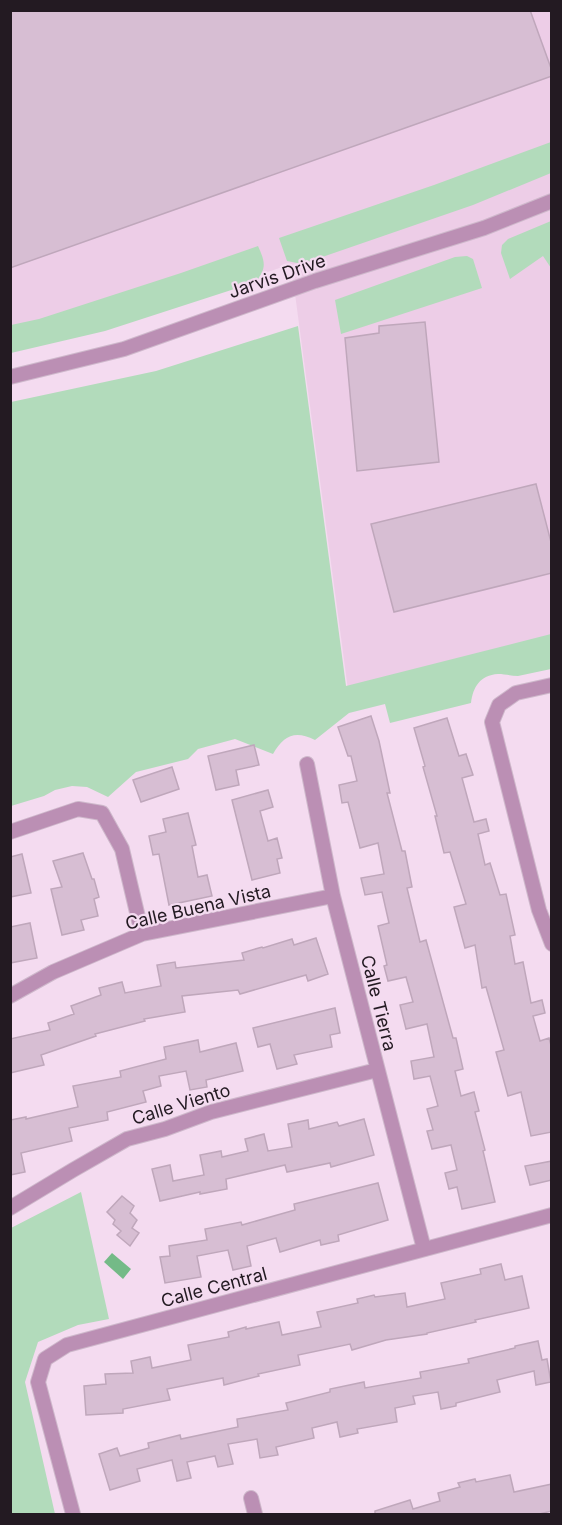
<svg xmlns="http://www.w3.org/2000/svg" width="562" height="1525" font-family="Inter,sans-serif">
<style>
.built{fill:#edcde7}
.green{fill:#b2dbbb}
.water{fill:#74ba87}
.building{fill:#d7bed3;stroke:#bfa7bb;stroke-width:1.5}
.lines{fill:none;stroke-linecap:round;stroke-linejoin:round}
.street-casing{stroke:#ceb8cb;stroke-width:16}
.street{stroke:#bb8fb4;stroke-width:14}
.labels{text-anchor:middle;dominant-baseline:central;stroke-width:4.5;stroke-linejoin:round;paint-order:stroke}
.street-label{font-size:18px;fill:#231a22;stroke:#f4dbf0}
</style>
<rect width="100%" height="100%" fill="#f4dbf0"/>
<!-- built -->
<path class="built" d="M 10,11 L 551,11 L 551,641 L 349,697 L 291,264 L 87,334 L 11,352 Z"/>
<!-- green -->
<path class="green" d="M 551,142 L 551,173 L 473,205 L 302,264 L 287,261 L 279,238 L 434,185 Z
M 551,221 L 551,268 L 543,256 L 510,279 L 501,253 L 502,245 L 508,239 Z
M 258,246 C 265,262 267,267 256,282 L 105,331 L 11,353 L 11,325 L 39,319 L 181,273 Z
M 467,256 L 473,259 L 482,288 L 341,334 L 335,300 L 455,257 Z
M 298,326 L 346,686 L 551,634 L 551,669 C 540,671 529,674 518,676 C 511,676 505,674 498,674 C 480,675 473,687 471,703 L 390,723 L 385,704 L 349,713 L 315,740 C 295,730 284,735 273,754 L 235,739 L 198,749 L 188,759 L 136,772 L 108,797 L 87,787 L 72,786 L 55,790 L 44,796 L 11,806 L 11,402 L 156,371 Z
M 81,1192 L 109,1319 L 78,1325 L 38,1342 L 25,1382 L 55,1514 L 11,1514 L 11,1228 Z"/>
<!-- water -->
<path class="water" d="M 112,1253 L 131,1269 L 123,1279 L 104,1262 Z"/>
<!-- building -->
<path class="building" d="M 10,10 L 530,10 L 552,71 L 552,76 L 10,268 Z
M 425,322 L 439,462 L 357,471 L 345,338 L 379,333 L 379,326 Z
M 536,484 L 552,546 L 552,573 L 394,612 L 371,524 Z
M 371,716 L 379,741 L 390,793 L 387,793 L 402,851 L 405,851 L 412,887 L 407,888 L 420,942 L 426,940 L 453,1038 L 456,1038 L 463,1069 L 455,1071 L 461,1096 L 474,1092 L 479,1111 L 475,1112 L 485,1150 L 483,1151 L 495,1202 L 462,1209 L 457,1187 L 449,1189 L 445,1173 L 457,1170 L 451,1145 L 432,1149 L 427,1131 L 433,1130 L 427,1109 L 438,1106 L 430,1076 L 414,1079 L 411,1061 L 434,1057 L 427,1024 L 406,1029 L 400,1005 L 413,1002 L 406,977 L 388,981 L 384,966 L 387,965 L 378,926 L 389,923 L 382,892 L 365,895 L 361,878 L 384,874 L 378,843 L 360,848 L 348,802 L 342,803 L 339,785 L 357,781 L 351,756 L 348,756 L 338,727 Z
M 447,718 L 459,756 L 466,754 L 473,775 L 462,778 L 474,822 L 486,819 L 489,831 L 478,834 L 485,865 L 490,863 L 500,895 L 506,894 L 515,935 L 510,936 L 515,964 L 523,962 L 531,1003 L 542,1000 L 545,1013 L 533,1016 L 540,1041 L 549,1038 L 552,1049 L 552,1132 L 531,1136 L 521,1092 L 508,1096 L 496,1052 L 504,1050 L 486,987 L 482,988 L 475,945 L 465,948 L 454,907 L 466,904 L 450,852 L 444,853 L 435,816 L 437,816 L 423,767 L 425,766 L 414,728 Z
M 254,745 L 259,765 L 236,770 L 239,785 L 216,790 L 208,756 Z
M 172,767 L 179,789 L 141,802 L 133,780 Z
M 268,790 L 273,807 L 260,811 L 268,841 L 277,838 L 282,858 L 277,859 L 280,873 L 252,880 L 232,800 Z
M 188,813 L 196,845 L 192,846 L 198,877 L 207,875 L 212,896 L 169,905 L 159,854 L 153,855 L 149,836 L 166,832 L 163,819 Z
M 83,853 L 92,879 L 94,879 L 99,897 L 94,899 L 98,916 L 81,920 L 84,930 L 62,935 L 51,889 L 62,887 L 53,861 Z
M 22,854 L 31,893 L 10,897 L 10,857 Z
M 30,923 L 37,958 L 10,963 L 10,927 Z
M 316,938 L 328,974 L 308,981 L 306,975 L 240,994 L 238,990 L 182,996 L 185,1012 L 144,1019 L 145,1021 L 95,1034 L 96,1036 L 41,1055 L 44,1065 L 10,1073 L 10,1039 L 50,1030 L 48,1023 L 74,1014 L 71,1006 L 101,995 L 99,988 L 122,982 L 125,993 L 161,986 L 157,965 L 175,962 L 176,968 L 244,960 L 242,953 L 262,947 L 263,948 L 292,939 L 294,945 Z
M 335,1008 L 340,1033 L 330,1035 L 332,1047 L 294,1055 L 297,1064 L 277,1069 L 270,1044 L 258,1047 L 253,1028 Z
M 198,1040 L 200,1052 L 236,1043 L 243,1071 L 206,1080 L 207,1087 L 190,1090 L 186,1071 L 159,1076 L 161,1086 L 143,1091 L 146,1102 L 107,1112 L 108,1120 L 69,1128 L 72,1141 L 21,1153 L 25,1172 L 10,1175 L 10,1120 L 26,1117 L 26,1119 L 78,1107 L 73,1086 L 121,1077 L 120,1071 L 166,1059 L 164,1047 Z
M 364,1119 L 374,1155 L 331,1167 L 330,1163 L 287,1172 L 285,1165 L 226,1179 L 227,1189 L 200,1194 L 200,1192 L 160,1201 L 152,1169 L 170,1165 L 173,1181 L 204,1175 L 200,1155 L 221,1151 L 222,1157 L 248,1151 L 245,1139 L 264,1134 L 268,1151 L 292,1147 L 288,1124 L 308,1120 L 309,1129 L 337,1122 L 339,1126 Z
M 552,1161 L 552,1180 L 530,1185 L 525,1166 Z
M 378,1183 L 388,1220 L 338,1235 L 339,1241 L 321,1245 L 320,1240 L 280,1252 L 276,1238 L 247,1246 L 251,1266 L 233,1270 L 228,1250 L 197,1256 L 201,1277 L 165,1283 L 160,1257 L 170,1256 L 169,1246 L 207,1240 L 205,1229 L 241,1222 L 242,1225 L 295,1210 L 294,1204 Z
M 122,1196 L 134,1206 L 130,1213 L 137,1220 L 132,1228 L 139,1233 L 130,1246 L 117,1235 L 121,1231 L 113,1224 L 115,1220 L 107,1212 Z
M 501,1264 L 505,1280 L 522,1276 L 529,1308 L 475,1320 L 476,1322 L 427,1333 L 427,1334 L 386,1340 L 352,1350 L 350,1344 L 298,1355 L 300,1365 L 258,1374 L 259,1376 L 224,1385 L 223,1378 L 167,1389 L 170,1400 L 123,1409 L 123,1413 L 86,1415 L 84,1386 L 106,1384 L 105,1374 L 133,1373 L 131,1361 L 150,1357 L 152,1368 L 191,1360 L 188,1345 L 229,1337 L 228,1332 L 246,1327 L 246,1329 L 279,1322 L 282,1335 L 321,1327 L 317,1312 L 358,1303 L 357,1299 L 374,1295 L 375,1297 L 405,1293 L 407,1307 L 445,1299 L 441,1283 L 481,1274 L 480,1269 Z
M 538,1341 L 542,1360 L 547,1359 L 551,1382 L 536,1385 L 534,1371 L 497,1380 L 500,1392 L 456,1403 L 456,1406 L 441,1409 L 438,1392 L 413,1396 L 415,1404 L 395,1408 L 397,1422 L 357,1429 L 358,1433 L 340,1437 L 337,1422 L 312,1428 L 314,1438 L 276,1447 L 278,1455 L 260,1458 L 257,1439 L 228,1444 L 233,1464 L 218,1467 L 215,1456 L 187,1462 L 191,1478 L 177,1481 L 172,1460 L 137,1469 L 140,1481 L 110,1490 L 99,1454 L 117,1448 L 120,1456 L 149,1448 L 148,1443 L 180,1435 L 181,1439 L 238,1427 L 237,1419 L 288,1410 L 286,1403 L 330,1392 L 330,1389 L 364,1382 L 365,1388 L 421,1378 L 420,1372 L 469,1363 L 468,1359 L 515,1348 L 515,1346 Z
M 510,1475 L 514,1492 L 552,1484 L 552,1511 L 535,1515 L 375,1515 L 375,1511 L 410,1500 L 413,1509 L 440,1501 L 438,1493 L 460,1487 L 458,1483 L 475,1479 L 476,1482 Z"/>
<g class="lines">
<!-- street casing -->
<g class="street-casing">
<path id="street" d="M 10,377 L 124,349 L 315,281 L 484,228 L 552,201
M 552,685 L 516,693 L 499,705 L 492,722 L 539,910 L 552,944
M 307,764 L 333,896 L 424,1249
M 10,832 L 78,809 L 102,813 L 122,849 L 142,934
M 10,996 L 53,972 L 142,934 L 333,896
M 10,1208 L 73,1170 L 127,1139 L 165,1129 L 211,1112 L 377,1070
M 251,1498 L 255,1514
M 73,1514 L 38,1382 L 45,1359 L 67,1345 L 552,1215"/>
</g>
<!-- street -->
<use href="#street" class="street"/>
</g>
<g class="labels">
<!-- street labels -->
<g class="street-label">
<text transform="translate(277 276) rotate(-19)">Jarvis Drive</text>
<text transform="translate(198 907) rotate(-13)">Calle Buena Vista</text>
<text transform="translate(379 1003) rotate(76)">Calle Tierra</text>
<text transform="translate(181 1104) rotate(-17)">Calle Viento</text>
<text transform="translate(214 1287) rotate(-15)">Calle Central</text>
</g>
</g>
<!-- border -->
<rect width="562" height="1525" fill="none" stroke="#231a22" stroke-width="24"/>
</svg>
